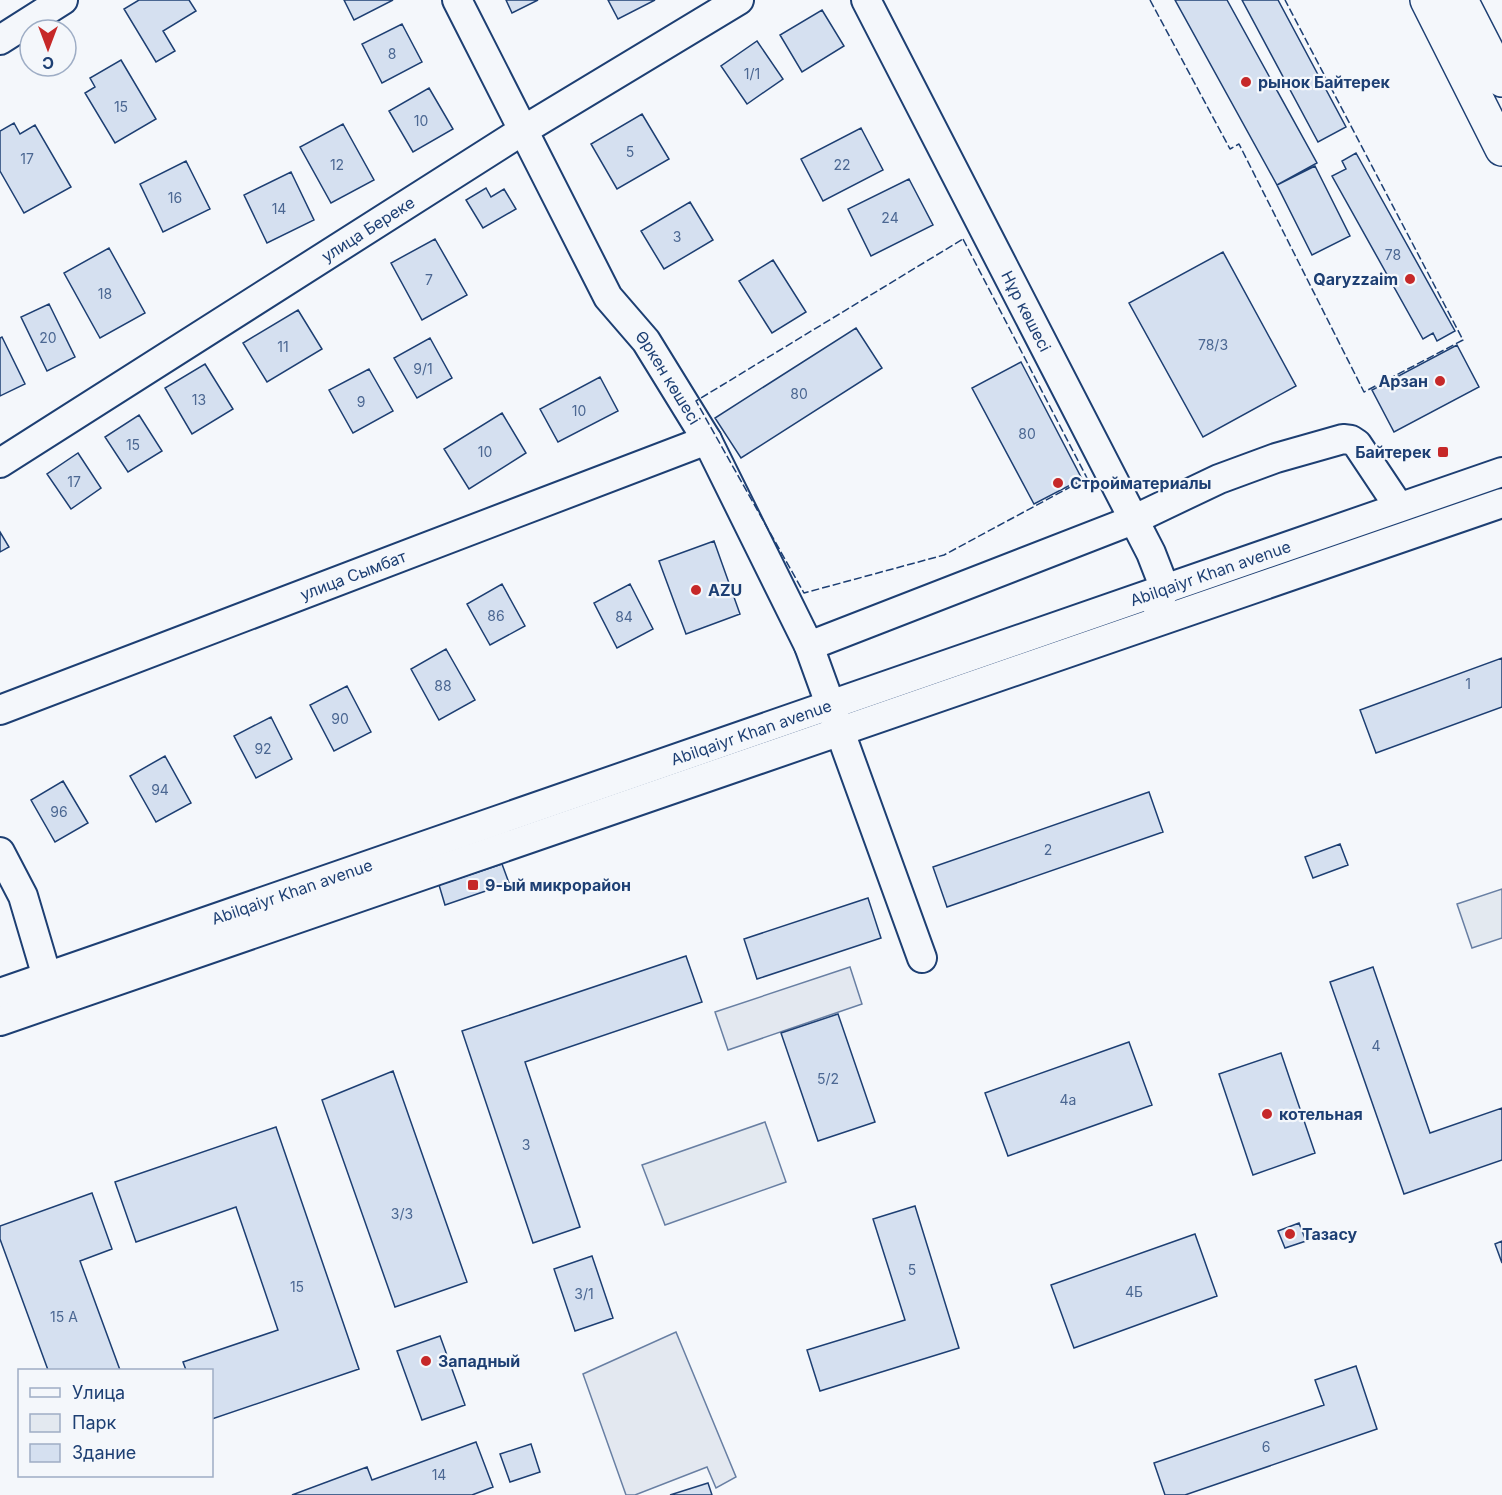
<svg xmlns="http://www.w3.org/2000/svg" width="1502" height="1495" font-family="Inter,sans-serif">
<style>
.green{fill:#e3e9f0;stroke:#687fa3;stroke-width:1.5}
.parking{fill:#e3e8f0;stroke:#687fa3;stroke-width:1.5}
.building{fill:#d5e0f0;stroke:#1d3f73;stroke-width:1.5}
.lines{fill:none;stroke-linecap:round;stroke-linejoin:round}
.minor-casing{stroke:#1d3f73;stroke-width:32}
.major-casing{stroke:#1d3f73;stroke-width:36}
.minor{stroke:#f4f7fb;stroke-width:28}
.major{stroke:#f4f7fb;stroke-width:33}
.fence{stroke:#1d3f73;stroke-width:1.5;stroke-dasharray:8 3;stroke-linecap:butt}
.poi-dot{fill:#c62828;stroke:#f4f7fb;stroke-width:2}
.labels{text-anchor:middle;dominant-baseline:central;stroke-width:4.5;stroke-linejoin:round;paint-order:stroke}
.number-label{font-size:14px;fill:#4b6792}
.poi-label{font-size:16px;font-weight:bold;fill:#1d3f73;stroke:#f4f7fb;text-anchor:start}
.street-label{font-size:16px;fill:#1d3f73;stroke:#f4f7fb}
</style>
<rect width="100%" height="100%" fill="#f4f7fb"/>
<!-- green -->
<path class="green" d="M 1502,889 L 1502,938 L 1472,948 L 1457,904 Z
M 765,1122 L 786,1182 L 665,1225 L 642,1165 Z"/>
<!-- parking -->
<path class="parking" d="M 850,967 L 862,1004 L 728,1050 L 715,1012 Z
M 676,1332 L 736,1477 L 716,1488 L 707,1467 L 635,1495 L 626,1495 L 583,1374 Z"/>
<!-- building -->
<path class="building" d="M 139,0 L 189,0 L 196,11 L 163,31 L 175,51 L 156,62 L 124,9 Z
M 344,0 L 393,0 L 354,20 Z
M 506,0 L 538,0 L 512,13 Z
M 608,0 L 655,0 L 618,19 Z
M 1175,0 L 1227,0 L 1317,163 L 1277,185 Z
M 1242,0 L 1278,0 L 1346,127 L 1318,142 Z
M 822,10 L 844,46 L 802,72 L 780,35 Z
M 402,24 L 422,62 L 382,83 L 362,44 Z
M 757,41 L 783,79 L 747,104 L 721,66 Z
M 121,60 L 156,119 L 115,143 L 85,93 L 95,87 L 90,78 Z
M 429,88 L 453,129 L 413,152 L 389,111 Z
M 642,114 L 669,159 L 617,189 L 591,144 Z
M 14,123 L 20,134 L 35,125 L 71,187 L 24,213 L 0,171 L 0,131 Z
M 343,124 L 374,180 L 331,203 L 300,147 Z
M 861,128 L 883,170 L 823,201 L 801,159 Z
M 1356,153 L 1455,331 L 1437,341 L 1433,333 L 1423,339 L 1332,176 L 1346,169 L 1342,161 Z
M 186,161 L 210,209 L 163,232 L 140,184 Z
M 1315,166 L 1350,236 L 1312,255 L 1277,185 Z
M 291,172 L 314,220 L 267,243 L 244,195 Z
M 909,179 L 933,225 L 871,256 L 848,209 Z
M 486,188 L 491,197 L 504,189 L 516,209 L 483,228 L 466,200 Z
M 690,202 L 713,240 L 664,269 L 641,231 Z
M 435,239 L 467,295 L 422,320 L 391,263 Z
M 109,248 L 145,313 L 100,338 L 64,273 Z
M 1223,252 L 1296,386 L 1203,437 L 1129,303 Z
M 773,260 L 806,312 L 772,333 L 739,281 Z
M 49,304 L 75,357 L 47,371 L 21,317 Z
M 298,310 L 322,349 L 267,382 L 243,343 Z
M 856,328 L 882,368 L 741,458 L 715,418 Z
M 2,337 L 25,384 L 0,396 L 0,338 Z
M 430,338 L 452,378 L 417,398 L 394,358 Z
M 1457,345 L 1479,387 L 1394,432 L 1372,390 Z
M 1021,362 L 1082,479 L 1034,504 L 972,388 Z
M 205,364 L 233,409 L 192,434 L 165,388 Z
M 369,369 L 393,411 L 353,433 L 329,390 Z
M 600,377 L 618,411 L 558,442 L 540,409 Z
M 502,413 L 526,453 L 469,489 L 444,449 Z
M 139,415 L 162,451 L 128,472 L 105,437 Z
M 78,453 L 101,488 L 71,509 L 47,474 Z
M 0,532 L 9,547 L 0,552 Z
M 714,541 L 740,614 L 686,634 L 659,561 Z
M 502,584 L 525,626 L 490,645 L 467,604 Z
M 630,584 L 653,629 L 617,648 L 594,603 Z
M 446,649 L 475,700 L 439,720 L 411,669 Z
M 1502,658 L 1502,707 L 1376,753 L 1360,710 Z
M 347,686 L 371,732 L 334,751 L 310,705 Z
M 271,717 L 292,759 L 256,778 L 234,736 Z
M 165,756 L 191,803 L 156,822 L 130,776 Z
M 63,781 L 88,823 L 55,842 L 31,800 Z
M 1149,792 L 1163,832 L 947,907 L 933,867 Z
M 1340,844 L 1348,865 L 1313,878 L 1305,857 Z
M 502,864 L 509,883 L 445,905 L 439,885 Z
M 868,898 L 881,938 L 757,979 L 744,939 Z
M 686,956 L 702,1002 L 525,1062 L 580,1227 L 533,1243 L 462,1031 Z
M 1373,967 L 1430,1133 L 1502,1108 L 1502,1160 L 1404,1194 L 1330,982 Z
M 838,1014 L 875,1122 L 818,1141 L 781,1033 Z
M 1129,1042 L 1152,1105 L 1008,1156 L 985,1093 Z
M 1281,1053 L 1315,1153 L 1253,1175 L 1219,1074 Z
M 393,1071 L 467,1282 L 395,1307 L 322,1100 Z
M 276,1127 L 359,1369 L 212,1419 L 212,1370 L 186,1370 L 183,1362 L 278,1330 L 236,1207 L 136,1242 L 115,1182 Z
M 92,1193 L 112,1249 L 80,1261 L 120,1370 L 48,1370 L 0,1239 L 0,1226 Z
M 915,1206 L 959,1348 L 820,1391 L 807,1350 L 905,1320 L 873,1219 Z
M 1299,1223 L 1306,1241 L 1285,1248 L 1278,1231 Z
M 1195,1234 L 1217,1296 L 1074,1348 L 1051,1285 Z
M 1502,1241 L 1502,1263 L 1495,1244 Z
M 592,1256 L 613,1318 L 575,1331 L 554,1269 Z
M 440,1336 L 465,1405 L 422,1420 L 397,1351 Z
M 1356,1366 L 1377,1429 L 1185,1495 L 1165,1495 L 1154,1463 L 1324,1405 L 1315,1380 Z
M 476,1442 L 493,1487 L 472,1495 L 292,1495 L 367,1467 L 372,1480 Z
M 531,1444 L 540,1472 L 510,1482 L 500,1454 Z
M 708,1483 L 712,1495 L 670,1495 Z"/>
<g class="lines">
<!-- minor casing -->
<g class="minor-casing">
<g id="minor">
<path id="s1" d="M 457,0 L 608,297 L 646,341 L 707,440 L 809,646 L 922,958"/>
<path id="s2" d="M 866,0 L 1151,553 L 1165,589 L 1157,606"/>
<path d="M 0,40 L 63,0"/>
<path id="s3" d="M 0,463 L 522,131 L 739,0"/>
<path d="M 809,646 L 1133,520 L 1219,479 L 1276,458 L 1343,439 L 1351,440 L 1357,444 L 1399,507"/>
<path id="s4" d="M 0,710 L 707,440"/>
<path d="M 0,852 L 23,896 L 47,977"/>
<path id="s5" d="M 0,993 L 1502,472"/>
<path d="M 0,1021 L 1502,503"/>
</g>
</g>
<!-- major casing -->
<g class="major-casing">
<path id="major" d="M 1427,0 L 1502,149
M 1461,0 L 1502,80"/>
</g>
<!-- minor -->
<use href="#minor" class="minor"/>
<!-- major -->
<use href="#major" class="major"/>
<!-- fence -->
<path class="fence" d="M 1150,0 L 1230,149 L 1239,144 L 1364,392 L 1463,340 L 1285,0
M 963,239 L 1087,478 L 944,555 L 804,593 L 696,401 Z"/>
</g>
<!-- markers -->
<g class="poi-dot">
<circle cx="1246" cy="82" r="6"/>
<circle cx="1410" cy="279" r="6"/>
<circle cx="1440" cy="381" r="6"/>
<rect x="1437" y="446" width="12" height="12" rx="3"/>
<circle cx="1058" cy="483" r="6"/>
<circle cx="696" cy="590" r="6"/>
<rect x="467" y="879" width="12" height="12" rx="3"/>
<circle cx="1267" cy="1114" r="6"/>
<circle cx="1290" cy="1234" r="6"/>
<circle cx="426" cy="1361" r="6"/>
</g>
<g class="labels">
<!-- number labels -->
<g class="number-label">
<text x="392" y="53">8</text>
<text x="752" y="73">1/1</text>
<text x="121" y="106">15</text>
<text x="421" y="120">10</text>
<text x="630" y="151">5</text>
<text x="27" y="158">17</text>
<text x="337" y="164">12</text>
<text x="842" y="164">22</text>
<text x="175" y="197">16</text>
<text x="279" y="208">14</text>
<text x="890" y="217">24</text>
<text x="677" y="236">3</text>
<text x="1393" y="254">78</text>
<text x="429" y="279">7</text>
<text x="105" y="293">18</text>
<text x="48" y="337">20</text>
<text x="1213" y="344">78/3</text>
<text x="283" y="346">11</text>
<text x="423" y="368">9/1</text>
<text x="799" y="393">80</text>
<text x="199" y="399">13</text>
<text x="361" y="401">9</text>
<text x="579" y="410">10</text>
<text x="1027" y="433">80</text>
<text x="133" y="444">15</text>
<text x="485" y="451">10</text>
<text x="74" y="481">17</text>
<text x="496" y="615">86</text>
<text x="624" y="616">84</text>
<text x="1468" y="683">1</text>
<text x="443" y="685">88</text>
<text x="340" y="718">90</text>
<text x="263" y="748">92</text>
<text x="160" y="789">94</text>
<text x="59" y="811">96</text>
<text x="1048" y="849">2</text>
<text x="1376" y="1045">4</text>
<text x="828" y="1078">5/2</text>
<text x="1068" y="1099">4а</text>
<text x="526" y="1144">3</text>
<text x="402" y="1213">3/3</text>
<text x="912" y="1269">5</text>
<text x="297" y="1286">15</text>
<text x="1134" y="1291">4Б</text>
<text x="584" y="1293">3/1</text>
<text x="64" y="1316">15 А</text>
<text x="1266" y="1446">6</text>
<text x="439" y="1474">14</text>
</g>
<!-- poi labels -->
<g class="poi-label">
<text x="1258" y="82">рынок Байтерек</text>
<text x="1398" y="279" text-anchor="end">Qaryzzaim</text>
<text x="1428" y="381" text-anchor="end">Арзан</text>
<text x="1431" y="452" text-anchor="end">Байтерек</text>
<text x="1070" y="483">Стройматериалы</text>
<text x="708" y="590">AZU</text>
<text x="485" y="885">9-ый микрорайон</text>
<text x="1279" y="1114">котельная</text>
<text x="1302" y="1234">Тазасу</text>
<text x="438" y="1361">Западный</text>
</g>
<!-- street labels -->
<g class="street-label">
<text stroke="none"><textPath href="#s3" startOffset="436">улица Береке</textPath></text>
<text stroke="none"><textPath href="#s2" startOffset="350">Нұр көшесі</textPath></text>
<text stroke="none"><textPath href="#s1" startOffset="434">Өркен көшесі</textPath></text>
<text stroke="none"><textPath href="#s5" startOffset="1281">Abilqaiyr Khan avenue</textPath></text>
<text stroke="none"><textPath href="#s4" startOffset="378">улица Сымбат</textPath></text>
<text stroke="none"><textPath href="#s5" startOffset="795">Abilqaiyr Khan avenue</textPath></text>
<text stroke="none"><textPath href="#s5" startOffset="309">Abilqaiyr Khan avenue</textPath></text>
</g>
</g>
<!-- legend -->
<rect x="18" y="1369" width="195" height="108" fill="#f4f7fb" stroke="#9eadc5" stroke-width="1.5"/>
<rect x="30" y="1388" width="30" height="9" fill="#f4f7fb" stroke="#9eadc5" stroke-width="1.5"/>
<text x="72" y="1399" font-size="18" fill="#1d3f73">Улица</text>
<rect x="30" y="1414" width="30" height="18" fill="#e3e9f0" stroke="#9eadc5" stroke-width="1.5"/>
<text x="72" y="1429" font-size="18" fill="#1d3f73">Парк</text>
<rect x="30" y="1444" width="30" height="18" fill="#d5e0f0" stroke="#9eadc5" stroke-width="1.5"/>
<text x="72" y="1459" font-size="18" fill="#1d3f73">Здание</text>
<!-- north arrow -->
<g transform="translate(48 48) rotate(180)"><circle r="28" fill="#f4f7fb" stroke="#9eadc5" stroke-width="1.5"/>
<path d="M0-4.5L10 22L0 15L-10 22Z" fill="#c62828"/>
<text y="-9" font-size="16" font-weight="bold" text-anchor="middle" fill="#1d3f73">С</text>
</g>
</svg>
